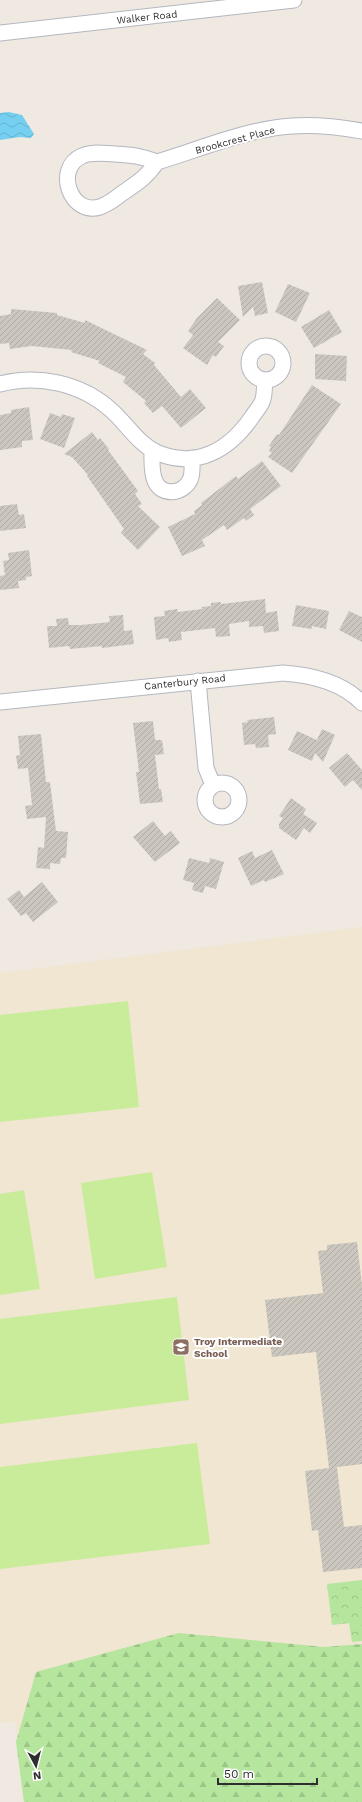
<svg xmlns="http://www.w3.org/2000/svg" width="362" height="1802" font-family="'Work Sans',sans-serif">
<style>
.education{fill:#f0e6d1}
.forest{fill:url(#forest-firs)}
.park{fill:url(#park-crowns)}
.pitch{fill:#c9ec9a}
.water{fill:url(#water-waves)}
.building{fill:url(#building-hatch)}
.lines{fill:none;stroke-linecap:round;stroke-linejoin:round}
.minor-casing{stroke:#b4b7c1;stroke-width:17}
.minor{stroke:#fff;stroke-width:15}
.labels{text-anchor:middle;dominant-baseline:central;stroke-width:4;stroke-linejoin:round;paint-order:stroke}
.street-label{font-size:10px;fill:#2e2e2e;stroke:#fff}
.education-label{font-size:10px;font-weight:bold;fill:#785e54;stroke:#fff;text-anchor:start}
</style>
<defs>
<pattern id="forest-firs" width="22" height="20" patternUnits="userSpaceOnUse"><rect width="22" height="20" fill="#b6e59e"/><path d="M5 1l3.5 6h-7zM16 11l3.5 6h-7z" fill="#9dc588"/></pattern>
<pattern id="park-crowns" width="20" height="18" patternUnits="userSpaceOnUse"><rect width="20" height="18" fill="#b6e59e"/><path d="M2 6a3 3 0 1 1 6 0M12 15a3 3 0 1 1 6 0" fill="none" stroke="#9dc588"/></pattern>
<pattern id="water-waves" width="16" height="10" patternUnits="userSpaceOnUse"><rect width="16" height="10" fill="#75cff0"/><path d="M0 5q4-4 8 0t8 0" fill="none" stroke="#66b2ce"/></pattern>
<pattern id="building-hatch" width="6" height="6" patternUnits="userSpaceOnUse"><rect width="6" height="6" fill="#cbc7bf"/><path d="M-1 1l2-2M0 6l6-6M5 7l2-2" fill="none" stroke="#afaba4"/></pattern>
</defs>
<rect width="100%" height="100%" fill="#efe9e1"/>
<!-- education -->
<path class="education" d="M 362,927 L 362,1802 L 23,1802 L 15,1722 L 0,1723 L 0,973 Z"/>
<!-- forest -->
<path class="forest" d="M 179,1633 L 324,1647 L 362,1644 L 362,1802 L 24,1802 L 16,1742 L 36,1672 Z"/>
<!-- park -->
<path class="park" d="M 362,1580 L 362,1641 L 352,1642 L 349,1623 L 332,1625 L 327,1584 Z"/>
<!-- pitch -->
<path class="pitch" d="M 128,1001 L 139,1107 L 0,1122 L 0,1015 Z
M 152,1172 L 167,1267 L 95,1279 L 81,1183 Z
M 24,1190 L 40,1289 L 0,1295 L 0,1194 Z
M 177,1297 L 189,1400 L 0,1424 L 0,1319 Z
M 197,1443 L 210,1544 L 0,1569 L 0,1467 Z"/>
<!-- water -->
<path class="water" d="M 9,112 L 22,115 L 34,134 L 31,138 L 20,137 L 0,140 L 0,113 Z"/>
<!-- building -->
<path class="building" d="M 262,282 L 268,313 L 255,316 L 253,307 L 243,317 L 238,286 Z
M 288,284 L 310,293 L 296,322 L 275,312 Z
M 217,298 L 240,320 L 218,342 L 224,346 L 216,357 L 213,355 L 207,365 L 183,348 L 193,335 L 188,331 L 197,318 Z
M 11,309 L 57,313 L 57,315 L 85,323 L 85,320 L 147,350 L 143,354 L 155,363 L 154,365 L 181,397 L 190,389 L 206,408 L 181,428 L 162,406 L 153,413 L 144,403 L 146,401 L 123,382 L 126,377 L 98,363 L 100,361 L 71,352 L 72,350 L 32,346 L 10,349 L 9,343 L 0,344 L 0,316 L 11,314 Z
M 329,310 L 342,332 L 314,348 L 301,327 Z
M 315,354 L 347,356 L 346,381 L 315,379 Z
M 312,385 L 341,404 L 292,473 L 268,457 L 272,453 L 269,451 L 271,447 L 269,446 L 277,434 L 279,435 Z
M 29,407 L 33,440 L 22,441 L 22,447 L 0,450 L 0,415 L 11,413 L 11,410 Z
M 50,413 L 61,417 L 62,414 L 75,418 L 64,448 L 40,439 Z
M 92,432 L 98,440 L 100,438 L 109,449 L 108,450 L 138,491 L 135,494 L 142,504 L 138,506 L 160,527 L 138,550 L 121,533 L 124,529 L 87,476 L 88,475 L 72,457 L 64,454 Z
M 262,461 L 281,486 L 250,509 L 254,515 L 246,521 L 244,518 L 227,530 L 224,525 L 202,540 L 205,546 L 182,556 L 168,527 L 195,514 L 194,511 L 202,505 L 201,503 L 236,476 L 238,479 Z
M 17,504 L 19,515 L 24,514 L 26,528 L 0,531 L 0,506 Z
M 29,550 L 32,576 L 26,577 L 26,580 L 18,581 L 19,588 L 0,590 L 0,576 L 5,575 L 3,561 L 9,560 L 8,553 Z
M 265,599 L 266,613 L 277,611 L 279,631 L 264,633 L 263,626 L 249,627 L 249,621 L 229,624 L 230,636 L 216,637 L 215,628 L 181,632 L 182,640 L 169,642 L 168,638 L 156,640 L 154,617 L 165,616 L 164,611 L 177,609 L 178,612 L 202,609 L 202,607 L 211,606 L 211,603 L 221,602 L 221,604 Z
M 296,605 L 329,611 L 326,629 L 312,626 L 312,629 L 292,626 Z
M 349,611 L 362,617 L 362,642 L 339,630 Z
M 123,615 L 124,631 L 132,630 L 134,644 L 102,648 L 102,646 L 70,649 L 69,646 L 49,648 L 47,626 L 57,626 L 56,619 L 68,618 L 69,625 L 81,625 L 110,622 L 109,616 Z
M 274,717 L 276,734 L 268,735 L 269,747 L 256,748 L 255,744 L 244,745 L 242,723 L 248,722 L 247,720 Z
M 153,721 L 155,740 L 162,740 L 164,754 L 155,755 L 159,789 L 161,789 L 163,802 L 140,804 L 136,772 L 139,772 L 133,723 Z
M 322,729 L 335,735 L 323,762 L 315,753 L 312,761 L 288,750 L 297,731 L 317,740 Z
M 41,734 L 46,782 L 50,782 L 56,831 L 68,832 L 66,858 L 61,858 L 60,864 L 50,863 L 50,869 L 36,868 L 38,847 L 44,848 L 46,817 L 27,819 L 25,806 L 32,805 L 28,768 L 18,769 L 16,756 L 20,755 L 18,736 Z
M 347,753 L 362,770 L 362,790 L 353,780 L 345,787 L 329,768 Z
M 291,798 L 306,809 L 303,814 L 317,823 L 310,833 L 304,828 L 296,840 L 279,828 L 279,824 L 283,818 L 279,816 Z
M 153,821 L 165,836 L 171,831 L 180,843 L 155,862 L 133,837 Z
M 272,850 L 284,874 L 265,882 L 264,880 L 251,886 L 238,858 L 252,851 L 255,858 Z
M 189,858 L 209,863 L 210,858 L 224,862 L 216,889 L 205,886 L 203,893 L 192,890 L 194,883 L 183,880 Z
M 42,882 L 58,902 L 33,922 L 26,913 L 21,916 L 7,899 L 19,890 L 24,897 Z
M 357,1242 L 362,1285 L 362,1464 L 329,1468 L 316,1352 L 272,1357 L 265,1300 L 323,1293 L 318,1251 L 327,1250 L 327,1245 Z
M 337,1467 L 344,1527 L 362,1525 L 362,1568 L 323,1572 L 318,1530 L 312,1531 L 305,1471 Z"/>
<g class="lines">
<!-- minor casing -->
<g class="minor-casing">
<path id="minor" d="M 0,33 L 294,0
M 157,162 C 146,178 137,183 121,194 C 115,199 108,204 100,207 C 70,216 54,168 82,156 C 92,151 105,154 115,154 C 131,155 142,156 157,162 C 201,149 246,129 292,126 C 316,124 339,127 362,131
M249 363a17 17 0 1 1 34 0a17 17 0 1 1-34 0Z
M 0,384 C 38,374 81,383 111,410 C 127,424 138,444 158,453 C 198,469 230,449 252,417 C 255,412 260,407 262,402 C 265,396 264,387 265,381
M 152,450 C 152,459 151,472 155,481 C 162,497 183,494 190,480 C 193,474 192,465 192,458
M 198,681 L 206,768 L 213,785
M 0,702 L 283,673 C 311,675 342,682 362,703
M205 800a17 17 0 1 1 34 0a17 17 0 1 1-34 0Z"/>
</g>
<!-- minor -->
<use href="#minor" class="minor"/>
</g>
<!-- icons -->
<defs>
<g id="school-square" transform="scale(0.9)"><rect x="-9" y="-9" width="18" height="18" rx="4" fill="#8d6e63" stroke="#fff"/><path d="M0-5L7-2L0 1L-7-2ZM-4 1L0 2.5L4 1V4Q0 6-4 4Z" fill="#fff"/></g>
</defs>
<g fill-rule="evenodd">
<use href="#school-square" x="181" y="1347"/>
</g>
<g class="labels">
<!-- street labels -->
<g class="street-label">
<text transform="translate(147 17) rotate(-6)">Walker Road</text>
<text transform="translate(235 140) rotate(-15)">Brookcrest Place</text>
<text transform="translate(185 682) rotate(-6)">Canterbury Road</text>
</g>
<!-- education labels -->
<g class="education-label">
<text x="194" y="1341">Troy Intermediate<tspan x="194" dy="12">School</tspan></text>
</g>
</g>
<!-- north arrow -->
<g transform="translate(36 1766) rotate(173)" stroke="#ffffff" stroke-width="3" paint-order="stroke">
<path d="M0-3L7 15L0 10L-7 15Z" fill="#2e2e2e"/>
<text y="-6" font-size="11" font-weight="bold" text-anchor="middle" fill="#2e2e2e">N</text>
</g>
<!-- scale -->
<path d="M218 1778v6h99v-6" fill="none" stroke="#2e2e2e" stroke-width="2"/>
<text x="224" y="1778" font-size="12" fill="#2e2e2e" stroke="#ffffff" stroke-width="3" paint-order="stroke">50 m</text>
</svg>
